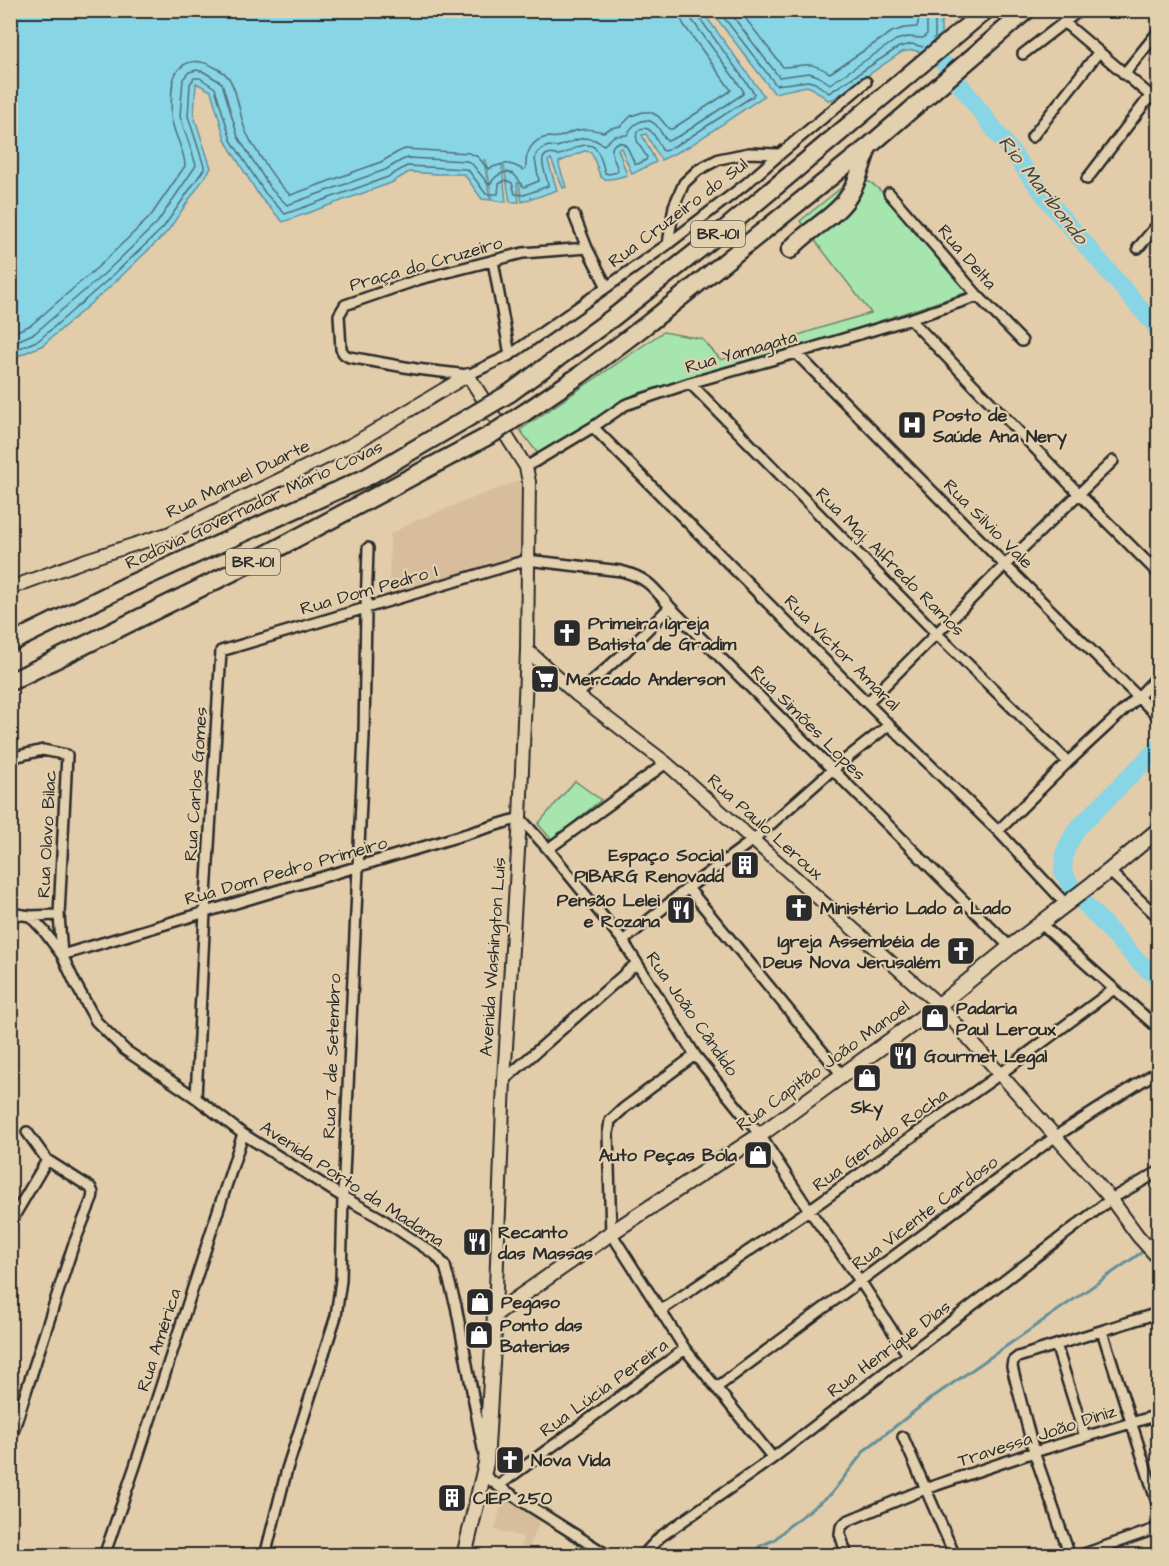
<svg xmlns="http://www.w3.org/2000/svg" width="1169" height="1566" font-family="'Architects Daughter',sans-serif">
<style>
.built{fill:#d7bd9c}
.green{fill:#a6e6ae;stroke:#68886c;stroke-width:1.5}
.water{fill:#88d5e6;stroke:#63919b;stroke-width:1.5}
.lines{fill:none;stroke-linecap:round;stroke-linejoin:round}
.shore{stroke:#506f76;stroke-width:1.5}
.stream{stroke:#63919b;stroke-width:3}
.river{stroke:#88d5e6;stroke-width:18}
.minor-casing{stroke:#2b2b2b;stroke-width:14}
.tertiary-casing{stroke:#2b2b2b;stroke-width:16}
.secondary-casing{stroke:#2b2b2b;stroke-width:18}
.motorway-casing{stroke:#2b2b2b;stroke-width:21}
.minor{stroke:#e2d0ae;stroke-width:9}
.tertiary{stroke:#e2d0ae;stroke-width:12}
.secondary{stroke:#e2d0ae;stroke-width:14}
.motorway{stroke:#e2d0ae;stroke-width:16}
.motorway-bridge-casing{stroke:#2b2b2b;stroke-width:21;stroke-linecap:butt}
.motorway-bridge{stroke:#e2d0ae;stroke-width:16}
.labels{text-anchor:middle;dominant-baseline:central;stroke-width:4.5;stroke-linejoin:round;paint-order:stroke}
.shield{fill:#e2d0ae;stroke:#625c52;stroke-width:1.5}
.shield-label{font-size:16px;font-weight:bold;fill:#2b2b2b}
.street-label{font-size:18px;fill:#2b2b2b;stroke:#e2d0ae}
.poi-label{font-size:18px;font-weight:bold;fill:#2b2b2b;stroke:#e2d0ae;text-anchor:start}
.water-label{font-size:20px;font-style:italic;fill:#394447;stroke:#e2d0ae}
</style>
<rect width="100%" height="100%" fill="#e3cca9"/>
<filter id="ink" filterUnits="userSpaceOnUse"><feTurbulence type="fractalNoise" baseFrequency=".0167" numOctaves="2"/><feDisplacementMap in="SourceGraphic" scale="12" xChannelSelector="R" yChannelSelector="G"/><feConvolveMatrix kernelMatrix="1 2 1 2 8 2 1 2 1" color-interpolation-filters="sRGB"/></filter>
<g filter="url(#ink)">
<!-- built -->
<path class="built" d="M 520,480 L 521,559 L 389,599 L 390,534 L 417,520 Z
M 503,1498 L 540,1520 L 527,1553 L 520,1552 L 523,1537 L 495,1530 Z"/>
<!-- green -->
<path class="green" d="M 856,176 L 871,183 L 892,200 L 968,292 L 780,354 L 635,394 L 570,434 L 539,455 L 520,430 L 663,332 L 702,339 L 721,360 L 836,323 L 871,313 L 800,221 Z
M 575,781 L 601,800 L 552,840 L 538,824 Z"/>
<!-- water -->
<path class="water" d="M 11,10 L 702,11 L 764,96 L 688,147 L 661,160 L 646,134 L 642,135 L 656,162 L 632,174 L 621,148 L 618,149 L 627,175 C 593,185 604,178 591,152 L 584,151 L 559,162 L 559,165 L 566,187 L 563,188 L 551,159 L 548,161 L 557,190 L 532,199 L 531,198 L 531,199 L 522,202 L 519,183 L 517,183 L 519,202 L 510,202 L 504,166 L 502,165 L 506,202 L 492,200 L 486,160 L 484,160 L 490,200 L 482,199 L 464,174 L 437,174 L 409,172 L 391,183 L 283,222 L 260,197 L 226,142 L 211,91 L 196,83 L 194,116 L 211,168 L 167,232 L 113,284 L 43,345 L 11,359 Z
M 711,11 L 950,11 L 941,23 L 941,40 L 926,53 L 912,50 L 902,52 L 833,99 L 828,100 L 812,88 L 807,86 L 774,93 Z"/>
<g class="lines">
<!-- shore -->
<path class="shore" d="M 718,10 L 776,85 L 808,81 L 815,83 L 829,93 L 899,47 L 912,44 L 923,47 L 935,37 L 935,22 L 942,10
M 728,10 L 779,77 L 809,73 L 818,76 L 830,84 L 896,40 L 907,37 L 923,38 L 927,34 L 927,20 L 932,10
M 739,10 L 783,67 C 806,67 806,59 830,73 L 892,32 L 904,28 L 917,27 L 921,10
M 10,334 L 31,325 L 98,267 L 150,217 L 185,166 C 185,148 171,132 171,113 C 172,101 170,84 176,73 C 186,57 203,60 216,68 C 222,71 227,74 230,80 C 239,95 239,116 246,132 C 252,145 280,189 291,195 L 381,162 L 398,152 L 405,149 L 469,153 L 478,157 L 488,169 C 504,163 508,161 523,170 L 526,168 C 525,153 532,139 548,137 C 551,137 554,138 558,137 C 562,137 567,134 571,132 C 583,128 591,129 603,132 L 611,128 L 621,126 L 631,116 L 643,112 L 650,112 L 658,116 L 669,129 L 672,129 L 729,92 L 731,90 L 684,25 L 681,19 L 681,10
M 10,344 L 35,333 L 104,274 L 157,223 L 195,167 L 196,165 L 180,116 L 183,79 L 189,72 L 197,70 L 204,72 L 222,83 L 238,137 L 271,189 L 287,205 L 385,170 L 402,160 L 408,158 L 467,161 L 473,165 L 488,184 L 491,183 C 497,173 510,167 518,179 C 520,181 521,185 524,187 L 539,181 L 535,159 L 537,153 L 543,148 L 549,146 L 557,147 L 579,139 L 586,138 L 595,140 L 604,145 L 614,136 L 627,135 C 632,125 644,114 656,125 C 661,130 662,137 668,141 L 681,135 L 743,94 L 743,90 L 692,20 L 690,10
M 10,352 L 39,340 L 109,279 L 163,228 L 204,169 L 204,166 L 188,116 L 190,84 L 194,78 L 200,78 L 215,88 L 231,140 L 265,193 L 285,214 L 388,177 L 407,166 L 465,169 L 469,171 L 486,194 L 498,194 L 499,184 L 506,180 L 512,183 L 515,194 L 524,195 L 548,186 C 548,179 541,165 543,159 C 546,150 553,156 559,155 C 569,153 583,140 594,147 C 600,152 603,165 605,173 L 609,174 L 617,172 L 618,170 C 616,163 606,147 617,143 C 621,142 624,143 626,146 C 630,151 632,159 635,164 L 638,164 L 646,160 L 647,157 C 643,150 631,137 639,130 C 641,128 645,128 648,129 C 654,132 659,144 662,150 L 665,151 L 684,141 L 753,96 L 754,93 L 698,16 L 697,10"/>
<!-- stream -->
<path class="stream" d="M 1150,1247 L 1158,1242
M 750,1556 L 760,1546 L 774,1540 L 789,1526 L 831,1494 L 865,1450 L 930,1399 L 1145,1250"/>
<!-- river -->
<path class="river" d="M 932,48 L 1059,214 L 1158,329
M 1158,748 L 1076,830 L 1065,851 L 1063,872 L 1075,893 L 1137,960 L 1158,978"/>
<!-- minor casing -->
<g class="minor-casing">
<path id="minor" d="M 1065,23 L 1158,102
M 1023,54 L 1080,10
M 1124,74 L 1158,32
M 1032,137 L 1098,53
M 1087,179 L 1151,95
M 889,193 L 978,296 L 1022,341
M 574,215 L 587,248 L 607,287
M 668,244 L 674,206 L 684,183 L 698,170 L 719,159 L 749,153 L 780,154
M 587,248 L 523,253 L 420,279 L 345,305 L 339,315 L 341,349 L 344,354 L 349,357 L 416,369 L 468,375 L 510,355 L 668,244 L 747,183 L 780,154 L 866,82
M 1138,248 L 1158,224
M 493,261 L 510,355
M 910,319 L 1079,494 L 1158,573
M 796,353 L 1002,562 L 1138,697 L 1158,716
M 690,383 L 937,634 L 1068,762
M 593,427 L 889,725 L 998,831 L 1065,903
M 526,467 L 593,427 L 625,405 L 690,383 L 796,353 L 910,319 L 978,296
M 577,695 L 625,652 L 670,607
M 868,702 L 1005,565 L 1113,461
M 10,758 L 43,750 L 67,755 L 59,915
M 998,831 L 1068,762 L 1138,697 L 1158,676
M 548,849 L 666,763
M 1109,871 L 1158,917
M 688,888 L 842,1075
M 10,913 L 30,916 L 59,915 L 62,955 L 75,983 L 96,1021 L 125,1050 L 196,1098 L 243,1134 L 343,1197 L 379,1217 L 436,1255 L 445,1266 L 456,1306 L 483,1449
M 30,916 L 44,931 L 62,955 L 520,818 L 548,849 L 623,941 L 695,1055 L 760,1135 L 809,1210 L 861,1282 L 908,1355
M 1041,924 L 1158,1028
M 623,941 L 688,888 L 753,840 L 832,770 L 889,725
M 695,1055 L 624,1108 L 610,1121 L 608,1134 L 611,1233 L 685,1349 L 773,1458
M 504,1080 L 636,964
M 196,1098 L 205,912 L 221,651 L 527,560 L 621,571 C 648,578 653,587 670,607 L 1010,947
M 27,1132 L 47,1160
M 10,1223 L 47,1160 L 91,1188 L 93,1193 L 92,1199 L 73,1246 L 10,1441
M 660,1311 L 809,1210 L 1000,1074 L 1114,989
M 1102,1331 L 1158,1506
M 1056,1345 L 1085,1437
M 716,1388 L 1056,1136 L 1158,1071
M 903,1437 L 955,1556
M 484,1475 L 498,1486 L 685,1349
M 498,1486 L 609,1556
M 104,1556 L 135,1466 L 243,1134
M 265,1556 L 287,1469 L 336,1316 L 341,1280 L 343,1197 L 364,736 L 366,609 L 368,548
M 642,1556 L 660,1537 L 773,1458 L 1111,1199 L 1158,1172
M 847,1556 L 840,1534 L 841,1527 L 847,1521 L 925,1489 L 1034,1452 L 1158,1415
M 1070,1556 L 1034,1452 L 1012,1367 L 1013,1361 L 1018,1357 L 1158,1313
M 1078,1556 L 1158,1528"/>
</g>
<!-- tertiary casing -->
<g class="tertiary-casing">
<path id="tertiary" d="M 10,588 L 89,559 L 170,533 L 353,444 L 468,375 L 526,467 L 529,482 L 527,650 L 520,818 L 504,1080 L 495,1314
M 527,650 L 577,695 L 666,763 L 939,1005 L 1111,1199 L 1138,1236 L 1158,1258"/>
</g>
<!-- secondary casing -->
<g class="secondary-casing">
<path id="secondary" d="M 464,1556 L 486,1463 L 495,1314 L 611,1233 L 760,1135 L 939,1005 L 1010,947 L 1109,871 L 1158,830"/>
</g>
<!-- motorway casing -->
<g class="motorway-casing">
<path id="motorway" d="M 790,250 C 804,233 825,223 840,207 C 856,191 861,167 868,147
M 510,393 L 615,316 L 725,229 L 986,10
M 524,413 L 580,375 L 650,322 L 868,147 L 1027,10
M 10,643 L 128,585 L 367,477 L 478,412
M 10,682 L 233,572 L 492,434"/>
</g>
<!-- minor -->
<use href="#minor" class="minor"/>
<!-- tertiary -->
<use href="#tertiary" class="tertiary"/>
<!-- secondary -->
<use href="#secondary" class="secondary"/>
<!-- motorway -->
<use href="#motorway" class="motorway"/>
<!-- motorway-bridge casing -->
<g class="motorway-bridge-casing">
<path id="motorway-bridge" d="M 478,412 L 510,393
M 492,434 L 524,413"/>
</g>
<!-- motorway-bridge -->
<use href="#motorway-bridge" class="motorway-bridge"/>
</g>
</g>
<!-- icons -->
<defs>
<g id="hospital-square" transform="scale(1.5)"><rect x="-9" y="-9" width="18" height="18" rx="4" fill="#2b2b2b" stroke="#e2d0ae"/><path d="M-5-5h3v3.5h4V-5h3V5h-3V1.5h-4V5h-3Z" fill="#fff"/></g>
<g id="church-square" transform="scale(1.5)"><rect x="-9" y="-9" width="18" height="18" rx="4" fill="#2b2b2b" stroke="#e2d0ae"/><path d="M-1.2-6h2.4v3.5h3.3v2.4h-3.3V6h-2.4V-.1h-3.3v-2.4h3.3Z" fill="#fff"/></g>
<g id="supermarket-square" transform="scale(1.5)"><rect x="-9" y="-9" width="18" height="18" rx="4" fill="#2b2b2b" stroke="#e2d0ae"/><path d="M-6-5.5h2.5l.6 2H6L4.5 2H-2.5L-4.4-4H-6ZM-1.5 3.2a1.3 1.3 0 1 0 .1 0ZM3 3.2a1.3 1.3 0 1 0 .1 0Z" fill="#fff"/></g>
<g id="building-square" transform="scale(1.5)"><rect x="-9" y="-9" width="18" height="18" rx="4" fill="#2b2b2b" stroke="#e2d0ae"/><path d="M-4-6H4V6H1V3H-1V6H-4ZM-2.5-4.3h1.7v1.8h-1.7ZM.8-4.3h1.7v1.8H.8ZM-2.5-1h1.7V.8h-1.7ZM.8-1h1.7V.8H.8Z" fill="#fff"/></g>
<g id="restaurant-square" transform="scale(1.5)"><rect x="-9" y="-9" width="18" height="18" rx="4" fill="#2b2b2b" stroke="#e2d0ae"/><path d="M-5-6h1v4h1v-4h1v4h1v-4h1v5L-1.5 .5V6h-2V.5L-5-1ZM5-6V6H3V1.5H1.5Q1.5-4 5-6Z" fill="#fff"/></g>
<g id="shop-square" transform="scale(1.5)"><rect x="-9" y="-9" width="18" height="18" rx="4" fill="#2b2b2b" stroke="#e2d0ae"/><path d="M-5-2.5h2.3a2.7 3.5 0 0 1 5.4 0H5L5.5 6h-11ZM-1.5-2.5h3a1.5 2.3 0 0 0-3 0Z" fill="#fff"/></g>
</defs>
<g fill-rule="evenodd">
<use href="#hospital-square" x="912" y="425"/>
<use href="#church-square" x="567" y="633"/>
<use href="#supermarket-square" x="545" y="679"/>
<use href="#building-square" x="745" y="865"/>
<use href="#church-square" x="799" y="908"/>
<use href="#restaurant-square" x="681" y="910"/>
<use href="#church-square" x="961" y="951"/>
<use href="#shop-square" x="935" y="1018"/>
<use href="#restaurant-square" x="903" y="1056"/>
<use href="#shop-square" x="867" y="1078"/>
<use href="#shop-square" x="758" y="1155"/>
<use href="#restaurant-square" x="477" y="1242"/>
<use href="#shop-square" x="480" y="1302"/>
<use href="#shop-square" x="479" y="1335"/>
<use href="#church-square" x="510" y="1460"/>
<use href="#building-square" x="452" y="1498"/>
</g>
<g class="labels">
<!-- shield labels -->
<g class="shield">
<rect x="691" y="221" width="54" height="26" rx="4.5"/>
<rect x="226" y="549" width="54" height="26" rx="4.5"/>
</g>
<g class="shield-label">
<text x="718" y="234">BR-101</text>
<text x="253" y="562">BR-101</text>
</g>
<!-- street labels -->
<g class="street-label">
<text transform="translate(678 213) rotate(-37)">Rua Cruzeiro do Sul</text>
<text transform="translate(967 257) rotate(49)">Rua Delta</text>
<text transform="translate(426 264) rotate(-16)">Praça do Cruzeiro</text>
<text transform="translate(741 352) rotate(-16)">Rua Yamagata</text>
<text transform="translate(238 479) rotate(-26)">Rua Manuel Duarte</text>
<text transform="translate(254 505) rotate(-25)">Rodovia Governador Mário Covas</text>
<text transform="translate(988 524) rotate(45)">Rua Silvio Vale</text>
<text transform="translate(890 562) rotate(45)">Rua Maj. Alfredo Ramos</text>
<text transform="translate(369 590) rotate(-16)">Rua Dom Pedro I</text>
<text transform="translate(842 653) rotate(45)">Rua Victor Amaral</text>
<text transform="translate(808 723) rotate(45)">Rua Simões Lopes</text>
<text transform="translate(196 784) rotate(-86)">Rua Carlos Gomes</text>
<text transform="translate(765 827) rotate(42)">Rua Paulo Leroux</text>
<text transform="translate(47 834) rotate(-87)">Rua Olavo Bilac</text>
<text transform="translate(286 871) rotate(-16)">Rua Dom Pedro Primeiro</text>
<text transform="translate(493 957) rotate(-86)">Avenida Washington Luís</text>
<text transform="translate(692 1014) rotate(55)">Rua João Cândido</text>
<text transform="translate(332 1056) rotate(-88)">Rua 7 de Setembro</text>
<text transform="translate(823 1066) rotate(-36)">Rua Capitão João Manoel</text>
<text transform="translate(880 1140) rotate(-36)">Rua Geraldo Rocha</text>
<text transform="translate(352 1184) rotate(33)">Avenida Porto da Madama</text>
<text transform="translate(925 1213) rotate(-37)">Rua Vicente Cardoso</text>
<text transform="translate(159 1340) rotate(-72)">Rua América</text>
<text transform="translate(889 1349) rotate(-37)">Rua Henrique Dias</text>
<text transform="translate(604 1388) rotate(-36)">Rua Lúcia Pereira</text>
<text transform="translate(1037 1436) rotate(-18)">Travessa João Diniz</text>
</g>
<!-- poi labels -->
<g class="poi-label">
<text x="933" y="415">Posto de<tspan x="933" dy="21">Saúde Ana Nery</tspan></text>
<text x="588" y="623">Primeira Igreja<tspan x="588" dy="21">Batista de Gradim</tspan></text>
<text x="566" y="679">Mercado Anderson</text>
<text x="724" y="855" text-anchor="end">Espaço Social<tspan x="724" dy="21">PIBARG Renovadd</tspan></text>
<text x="660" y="900" text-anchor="end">Pensão Lelei<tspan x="660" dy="21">e Rozana</tspan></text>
<text x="820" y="908">Ministério Lado a Lado</text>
<text x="940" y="941" text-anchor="end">Igreja Assembéia de<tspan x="940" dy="21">Deus Nova Jerusalém</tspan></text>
<text x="956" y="1008">Padaria<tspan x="956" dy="21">Paul Leroux</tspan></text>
<text x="924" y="1056">Gourmet Legal</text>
<text x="867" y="1107" text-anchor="middle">Sky</text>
<text x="737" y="1155" text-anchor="end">Auto Peças Bola</text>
<text x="498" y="1232">Recanto<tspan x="498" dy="21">das Massas</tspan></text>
<text x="501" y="1302">Pegaso</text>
<text x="500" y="1325">Ponto das<tspan x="500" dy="21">Baterias</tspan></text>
<text x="531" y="1460">Nova Vida</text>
<text x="473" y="1498">CIEP 250</text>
</g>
<!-- water labels -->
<g class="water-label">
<text transform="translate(1043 190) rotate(52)">Rio Maribondo</text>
</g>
</g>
<!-- margin -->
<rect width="1169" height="1566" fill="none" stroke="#e2d0ae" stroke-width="36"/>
<rect x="18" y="18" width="1133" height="1530" fill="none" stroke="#2b2b2b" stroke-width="2" filter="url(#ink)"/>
</svg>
